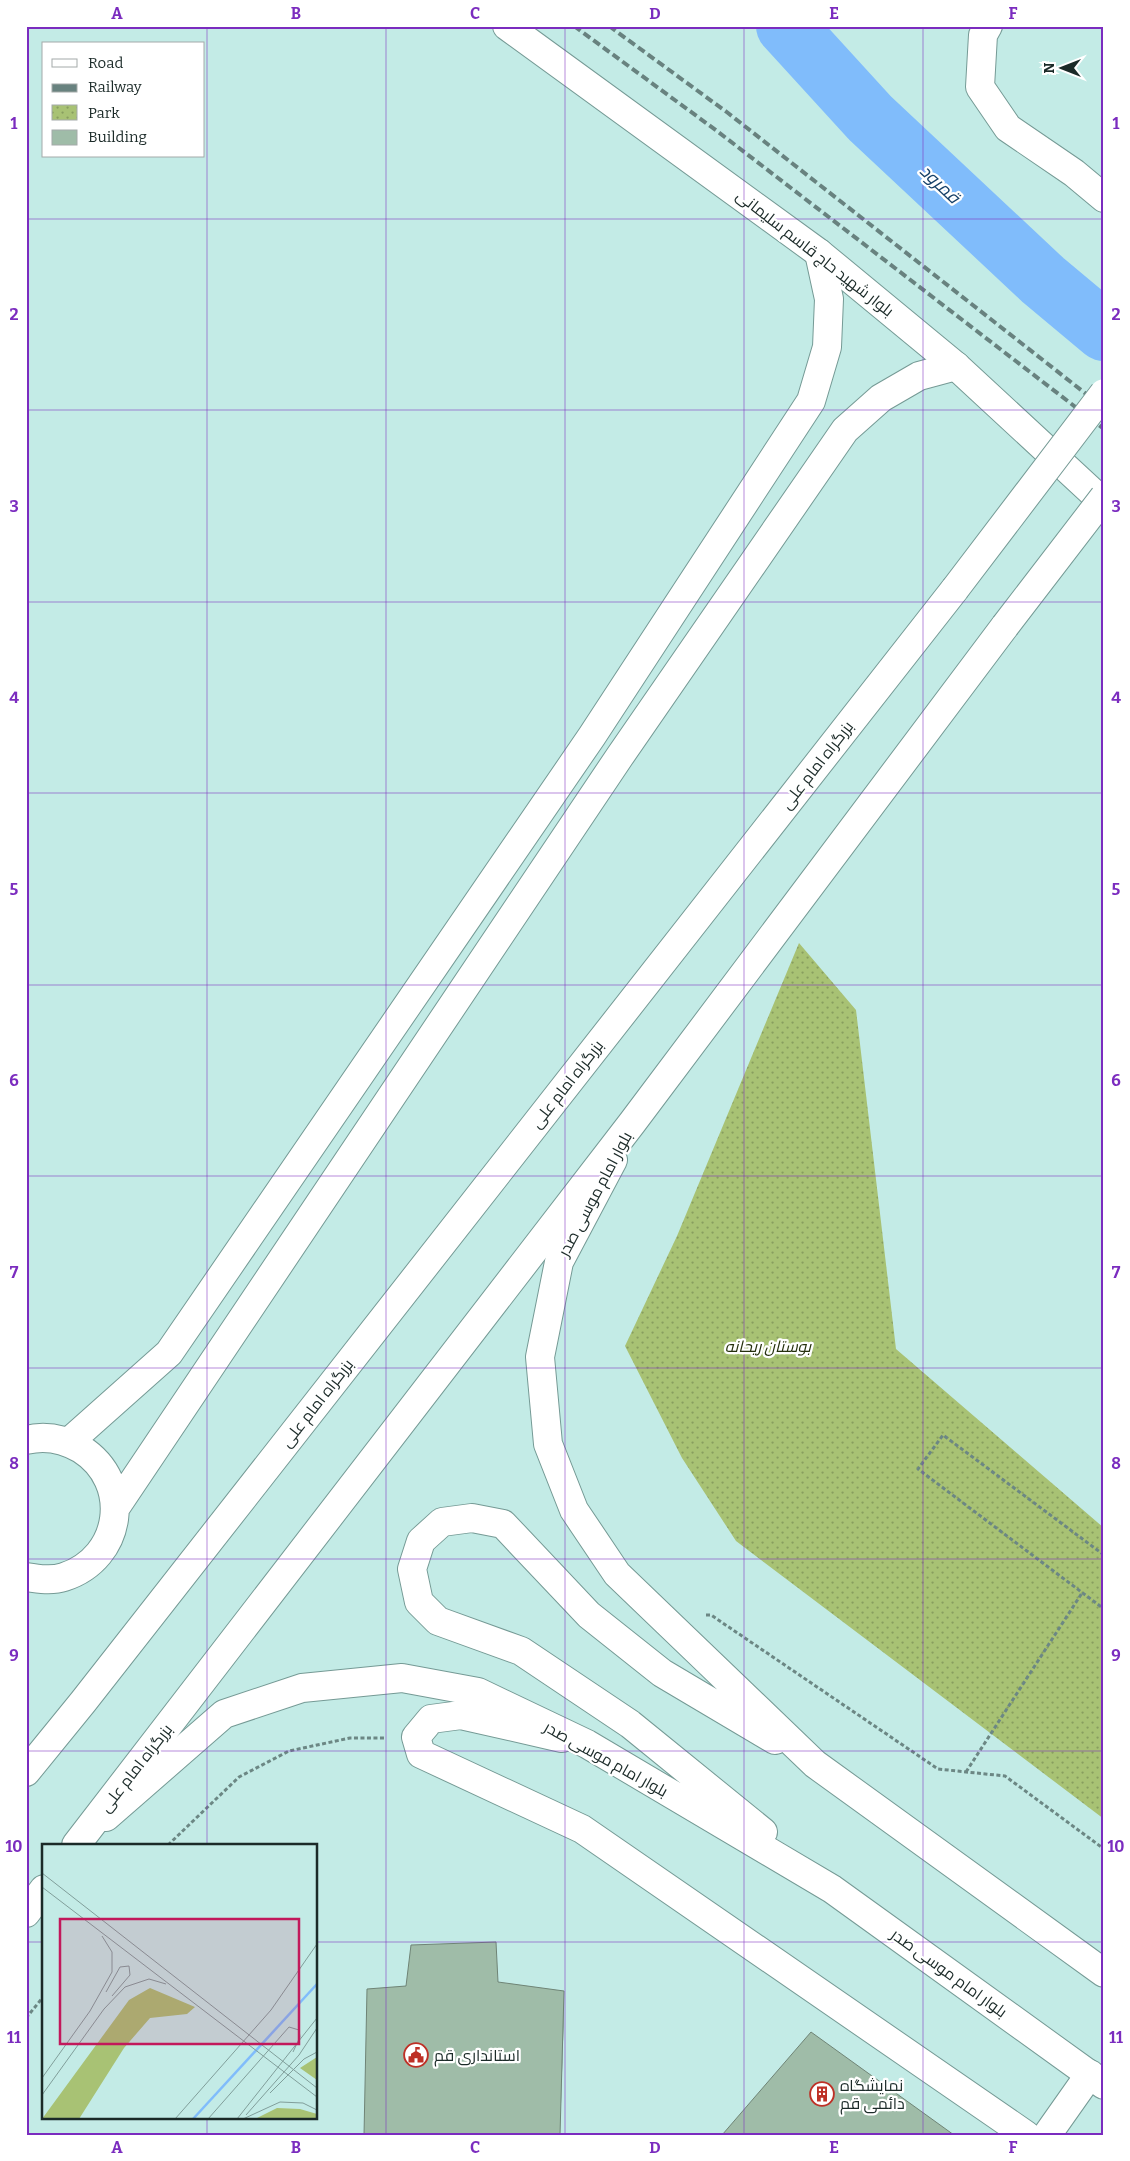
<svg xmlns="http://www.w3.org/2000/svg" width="1130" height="2161" font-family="Bitter,Cairo,serif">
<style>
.park{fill:url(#park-dots)}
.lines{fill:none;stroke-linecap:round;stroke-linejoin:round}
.river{stroke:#80bcfb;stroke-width:60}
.minor-casing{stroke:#759a95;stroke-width:30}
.tertiary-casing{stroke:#759a95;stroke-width:30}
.primary-casing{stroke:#759a95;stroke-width:30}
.trunk-casing{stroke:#759a95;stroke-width:30}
.path{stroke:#6c8784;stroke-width:3;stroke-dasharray:4 2.5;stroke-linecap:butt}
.minor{stroke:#fff;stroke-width:28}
.tertiary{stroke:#fff;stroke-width:28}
.primary{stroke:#fff;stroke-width:28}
.trunk{stroke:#fff;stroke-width:28}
.rail{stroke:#68827f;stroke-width:4;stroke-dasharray:8 4;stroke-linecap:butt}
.trunk-bridge-casing{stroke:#759a95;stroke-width:30;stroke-linecap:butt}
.trunk-bridge{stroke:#fff;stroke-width:28}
.shaded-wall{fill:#6f8476}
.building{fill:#9fbca8;stroke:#6f8476}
.grid{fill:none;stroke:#7b2cbf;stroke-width:1;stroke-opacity:0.55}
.labels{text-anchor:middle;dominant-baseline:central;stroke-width:4.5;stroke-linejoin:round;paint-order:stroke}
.street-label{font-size:16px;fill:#1b2a28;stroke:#fff}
.park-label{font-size:16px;font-style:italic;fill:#25300d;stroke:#fff}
.poi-label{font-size:16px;fill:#1b2a28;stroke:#fff;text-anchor:start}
.water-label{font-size:18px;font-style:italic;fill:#164068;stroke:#fff}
.inset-river{fill:none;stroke:#80bcfb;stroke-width:2.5}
.inset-road{fill:none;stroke:#809e9a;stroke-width:1}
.view{fill:#c2185b;fill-opacity:0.15;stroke:#c2185b;stroke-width:2.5}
.inset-edge{fill:none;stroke:#1b2a28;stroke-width:2.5}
.neatline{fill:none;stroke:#7b2cbf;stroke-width:2}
.grid-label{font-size:16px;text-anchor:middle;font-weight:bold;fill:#7b2cbf}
</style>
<defs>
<pattern id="park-dots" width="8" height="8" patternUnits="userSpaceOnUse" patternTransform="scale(1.25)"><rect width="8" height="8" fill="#a8c274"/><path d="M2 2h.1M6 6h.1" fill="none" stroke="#889e5f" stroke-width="1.8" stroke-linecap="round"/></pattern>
</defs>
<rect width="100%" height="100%" fill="#c3ebe6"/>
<!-- park -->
<path class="park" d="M 799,943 L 856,1010 L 896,1349 L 1104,1528 L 1104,1819 L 736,1541 L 682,1458 L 625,1346 L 677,1236 Z"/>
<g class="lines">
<!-- river -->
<path class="river" d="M 786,26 L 870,118 L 1043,280 L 1104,331"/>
<!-- minor casing -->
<g class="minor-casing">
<path id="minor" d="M 562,1738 L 461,1715 L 431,1719 L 416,1737 L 421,1754 L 582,1829 L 1026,2135
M 1047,2135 L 1090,2074"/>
</g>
<!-- tertiary casing -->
<g class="tertiary-casing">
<path id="tertiary" d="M 26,1440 C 46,1435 64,1439 81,1449 C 133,1482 123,1558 64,1577 C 52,1581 39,1579 26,1577
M 69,1442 L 169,1353 L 592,736 L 811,401 L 827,347 L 829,299 L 819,253
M 116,1507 L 620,756 L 845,430 L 881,398 L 919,376 L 956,366"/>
</g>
<!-- primary casing -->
<g class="primary-casing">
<path id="primary" d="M 507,26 L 819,253 L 956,366 L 1104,503
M 988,26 L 983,35 L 980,87 L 1008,128 L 1074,173 L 1104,198
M 613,1160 L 559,1262 L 540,1357 L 548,1444 L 574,1510 L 617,1574 L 815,1764 L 1104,1973
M 106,1817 L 224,1714 L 302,1688 L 402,1678 L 478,1692 L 587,1744 L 832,1889 L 1104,2085
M 763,1832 L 630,1724 L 521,1651 L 438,1621 L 419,1602 L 412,1569 L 421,1541 L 442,1522 L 472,1518 L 503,1524 L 589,1615 L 662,1673 L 775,1740"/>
</g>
<!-- trunk casing -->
<g class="trunk-casing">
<path id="trunk" d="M 26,1772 L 83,1702 L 955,589
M 76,1845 L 632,1123 L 1005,626
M 26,1913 L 44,1889"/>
</g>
<!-- path -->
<path class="path" d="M 1104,1555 L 943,1435 L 918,1469 L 1104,1609
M 706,1615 L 711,1615 L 938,1769 L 1005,1776 L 1104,1849
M 966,1772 L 1082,1593
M 168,1845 L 239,1777 L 289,1751 L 350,1738 L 386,1738
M 26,2018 L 44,1996"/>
<!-- minor -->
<use href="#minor" class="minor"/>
<!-- tertiary -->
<use href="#tertiary" class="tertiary"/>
<!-- primary -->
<use href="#primary" class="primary"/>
<!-- trunk -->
<use href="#trunk" class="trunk"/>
<!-- rail -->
<path class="rail" d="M 574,26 L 717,131 L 1104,429
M 609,26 L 728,113 L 1104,408"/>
<!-- trunk-bridge casing -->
<g class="trunk-bridge-casing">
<path id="trunk-bridge" d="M 955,589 L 1104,393
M 1005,626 L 1104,497"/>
</g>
<!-- trunk-bridge -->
<use href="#trunk-bridge" class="trunk-bridge"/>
</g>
<!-- shaded-wall -->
<path class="shaded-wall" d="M 564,1991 L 564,2011 L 560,2135 Z"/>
<!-- building -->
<path class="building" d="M 496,1942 L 498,1982 L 564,1991 L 560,2135 L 364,2135 L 367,1989 L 406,1986 L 411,1945 Z
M 811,2032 L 954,2135 L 722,2135 Z"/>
<!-- grid -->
<path class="grid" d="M 207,26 L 207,1845M 386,26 L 386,2135M 565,26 L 565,2135M 744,26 L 744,2135M 923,26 L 923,2135M 26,219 L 1104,219M 26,410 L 1104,410M 26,602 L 1104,602M 26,793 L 1104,793M 26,985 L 1104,985M 26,1176 L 1104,1176M 26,1368 L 1104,1368M 26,1559 L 1104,1559M 26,1751 L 1104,1751M 26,1942 L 44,1942M 316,1942 L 1104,1942M 207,2117 L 207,2135"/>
<!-- icons -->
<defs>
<g id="civic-ring" transform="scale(1.25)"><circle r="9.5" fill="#fff" stroke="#be3026" stroke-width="1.5"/><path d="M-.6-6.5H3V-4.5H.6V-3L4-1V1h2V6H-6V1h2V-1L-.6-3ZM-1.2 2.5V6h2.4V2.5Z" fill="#be3026"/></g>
<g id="building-ring" transform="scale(1.25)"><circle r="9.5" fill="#fff" stroke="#be3026" stroke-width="1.5"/><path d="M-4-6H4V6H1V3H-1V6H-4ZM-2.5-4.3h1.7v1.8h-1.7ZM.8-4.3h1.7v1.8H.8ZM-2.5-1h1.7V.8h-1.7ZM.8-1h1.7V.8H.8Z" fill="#be3026"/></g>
</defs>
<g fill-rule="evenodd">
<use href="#civic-ring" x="416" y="2055"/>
<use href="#building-ring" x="822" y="2094"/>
</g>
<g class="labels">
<!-- street labels -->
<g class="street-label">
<text transform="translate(815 253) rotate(38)">بلوار شهید حاج قاسم سلیمانی</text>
<text transform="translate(817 765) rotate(-52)">بزرگراه امام علی</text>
<text transform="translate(567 1084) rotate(-52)">بزرگراه امام علی</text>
<text transform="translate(595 1194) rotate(-62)">بلوار امام موسی صدر</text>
<text transform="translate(317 1403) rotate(-52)">بزرگراه امام علی</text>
<text transform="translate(606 1759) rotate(29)">بلوار امام موسی صدر</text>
<text transform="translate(136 1768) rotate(-52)">بزرگراه امام علی</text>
<text transform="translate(949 1973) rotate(36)">بلوار امام موسی صدر</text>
</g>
<!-- park labels -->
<g class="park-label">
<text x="768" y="1346">بوستان ریحانه</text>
</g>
<!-- poi labels -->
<g class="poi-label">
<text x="434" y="2055">استانداری قم</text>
<text x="840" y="2085">نمایشگاه<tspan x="840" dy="18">دائمی قم</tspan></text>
</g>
<!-- water labels -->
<g class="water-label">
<text transform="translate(940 184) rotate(43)">قمرود</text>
</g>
</g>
<!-- overview -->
<g transform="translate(42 1844)">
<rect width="275" height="275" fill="#c3ebe6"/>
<path d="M 108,144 L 153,163 L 145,170 L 108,174 L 82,204 L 37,275 L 0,275 L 87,156 ZM 275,213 L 275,236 L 258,224 ZM 235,264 L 258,265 L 275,270 L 275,275 L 213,275 Z" fill="#a8c274"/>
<path class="inset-river" d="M 151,275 L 275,140"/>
<path class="inset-road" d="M 0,29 L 275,244M 0,43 L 275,253M 64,148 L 78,123 L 87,122 L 88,131 L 70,152M 0,234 L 48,167 L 70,128 L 70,108 L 60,92M 228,249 L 262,215 L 275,208M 0,251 L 62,165 L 83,143 L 107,135 L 124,140M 204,271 L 257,211 L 275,184M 133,275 L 229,166 L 275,100M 166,275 L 247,183 L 257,186 L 258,193 L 251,208M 195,275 L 275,174M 201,275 L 238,258 L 261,259 L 275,266"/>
<path class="view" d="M 18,75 L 257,75 L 257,200 L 18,200 Z"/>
<rect width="275" height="275" class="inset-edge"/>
</g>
<!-- border -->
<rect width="1130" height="2161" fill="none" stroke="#ffffff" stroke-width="55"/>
<!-- legend -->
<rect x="42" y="42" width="162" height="115" fill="#ffffff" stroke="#a4aaa9"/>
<rect x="52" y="59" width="25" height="8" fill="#ffffff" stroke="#a4aaa9"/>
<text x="88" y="68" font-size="15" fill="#1b2a28">Road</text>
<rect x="52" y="84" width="25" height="8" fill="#68827f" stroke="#a4aaa9"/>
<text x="88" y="92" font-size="15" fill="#1b2a28">Railway</text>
<rect x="52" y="105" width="25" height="15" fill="url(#park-dots)" stroke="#a4aaa9"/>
<text x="88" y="118" font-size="15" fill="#1b2a28">Park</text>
<rect x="52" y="130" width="25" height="15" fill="#9fbca8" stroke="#a4aaa9"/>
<text x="88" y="142" font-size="15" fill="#1b2a28">Building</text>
<!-- north arrow -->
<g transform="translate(1062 68) rotate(270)" stroke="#ffffff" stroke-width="4" paint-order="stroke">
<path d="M0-4L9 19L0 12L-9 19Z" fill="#1b2a28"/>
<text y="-8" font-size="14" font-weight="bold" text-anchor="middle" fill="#1b2a28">N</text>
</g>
<rect x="28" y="28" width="1074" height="2106" class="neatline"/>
<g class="grid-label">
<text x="117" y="19">A</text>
<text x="296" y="19">B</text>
<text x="475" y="19">C</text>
<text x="655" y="19">D</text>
<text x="834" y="19">E</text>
<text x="1013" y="19">F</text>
<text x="14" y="129">1</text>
<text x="1116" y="129">1</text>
<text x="14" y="320">2</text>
<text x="1116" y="320">2</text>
<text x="14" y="512">3</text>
<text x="1116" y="512">3</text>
<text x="14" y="703">4</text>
<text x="1116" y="703">4</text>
<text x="14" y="895">5</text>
<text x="1116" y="895">5</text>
<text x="14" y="1086">6</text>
<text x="1116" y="1086">6</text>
<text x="14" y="1278">7</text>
<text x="1116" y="1278">7</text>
<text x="14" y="1469">8</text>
<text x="1116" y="1469">8</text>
<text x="14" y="1661">9</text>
<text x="1116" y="1661">9</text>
<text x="14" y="1852">10</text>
<text x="1116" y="1852">10</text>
<text x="14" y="2043">11</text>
<text x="1116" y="2043">11</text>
<text x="117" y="2153">A</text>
<text x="296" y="2153">B</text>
<text x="475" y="2153">C</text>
<text x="655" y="2153">D</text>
<text x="834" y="2153">E</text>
<text x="1013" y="2153">F</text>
</g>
</svg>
